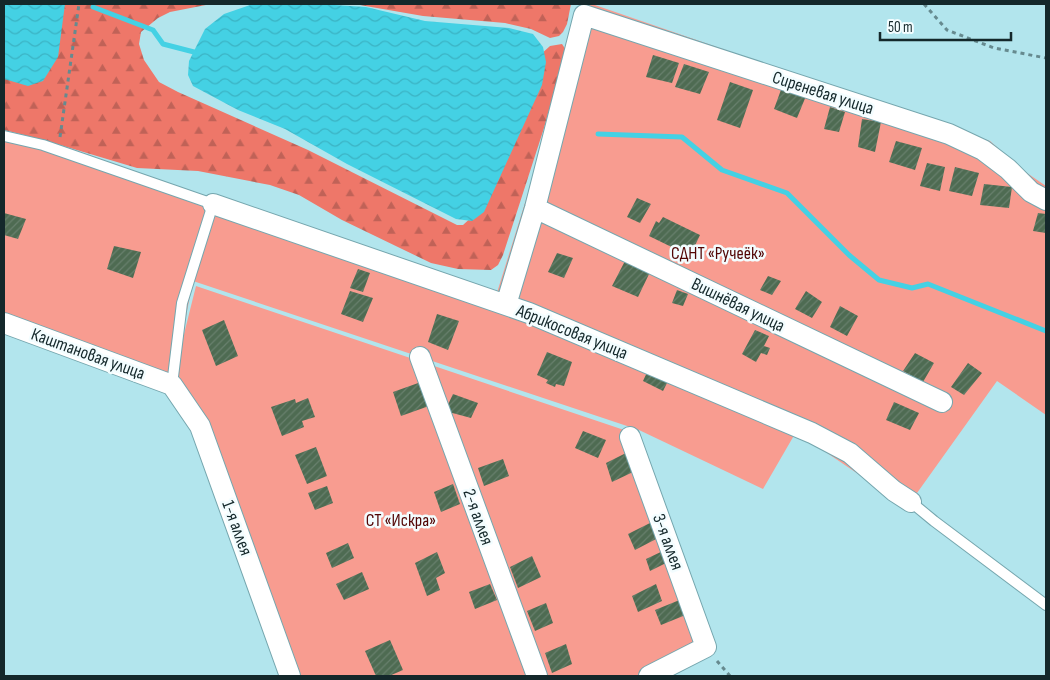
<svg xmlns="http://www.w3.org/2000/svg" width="1050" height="680" font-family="'Sofia Sans Condensed',sans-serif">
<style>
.forest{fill:url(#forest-firs)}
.garden{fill:#f89c90}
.water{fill:url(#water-waves)}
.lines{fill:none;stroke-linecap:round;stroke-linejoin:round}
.stream{stroke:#44d1e4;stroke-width:5}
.building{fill:url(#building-hatch)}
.lane-casing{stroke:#75a6ae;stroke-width:12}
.street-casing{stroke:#75a6ae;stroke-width:22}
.path{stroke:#668a8f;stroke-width:3;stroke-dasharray:4 4;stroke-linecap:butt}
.lane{stroke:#fff;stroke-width:10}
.street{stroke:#fff;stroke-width:20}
.labels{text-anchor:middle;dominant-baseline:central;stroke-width:5;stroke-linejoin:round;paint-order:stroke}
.street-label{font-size:18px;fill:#14282b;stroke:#f3fdff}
.park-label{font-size:18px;fill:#530605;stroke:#f3fdff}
</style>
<defs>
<pattern id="forest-firs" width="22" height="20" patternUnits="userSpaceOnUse" patternTransform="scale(1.25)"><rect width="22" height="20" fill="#ee7769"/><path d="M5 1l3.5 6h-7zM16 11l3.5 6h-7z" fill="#c06257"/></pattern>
<pattern id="water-waves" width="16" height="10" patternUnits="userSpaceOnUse" patternTransform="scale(1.25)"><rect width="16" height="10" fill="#44d1e4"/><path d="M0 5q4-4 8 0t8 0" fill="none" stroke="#3bb3c4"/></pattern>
<pattern id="building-hatch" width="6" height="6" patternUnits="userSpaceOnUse" patternTransform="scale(1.25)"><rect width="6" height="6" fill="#4e6b52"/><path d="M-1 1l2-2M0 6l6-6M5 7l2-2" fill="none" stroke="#68806d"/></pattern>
</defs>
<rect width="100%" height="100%" fill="#b2e5ed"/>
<!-- forest -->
<path class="forest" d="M 4,4 L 211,4 L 170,12 L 158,18 L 141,32 L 139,44 L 144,60 L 159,82 L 178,92 L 308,150 L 457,225 L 463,225 L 475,214 L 539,56 L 550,46 L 562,44 L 566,50 L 544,128 L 503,255 L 498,265 L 491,270 L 458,269 L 431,263 L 342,220 L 299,195 L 270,185 L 198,171 L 137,168 L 40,139 L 4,130 Z
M 354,4 L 571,4 L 567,24 L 563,32 L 559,36 L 550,38 L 531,29 L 505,23 L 423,16 Z"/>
<!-- garden -->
<path class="garden" d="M 587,4 L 592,4 L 990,141 L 1024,171 L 1046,186 L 1046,415 L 997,381 L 907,507 L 796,432 L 763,489 L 639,430 L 193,281 L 176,366 L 196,286 L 636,434 L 713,640 L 642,676 L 291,676 L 200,426 L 172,385 L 4,323 L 4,134 L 495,299 Z"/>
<!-- water -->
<path class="water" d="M 4,4 L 65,4 L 58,57 L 43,81 L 28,86 L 4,79 Z
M 253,4 L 319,4 L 366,7 L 425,21 L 509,28 L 533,34 L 543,47 L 546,62 L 542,85 L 484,212 L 472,221 L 456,219 L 347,164 L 285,129 L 238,110 L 193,86 L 188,75 L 189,61 L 205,29 L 224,14 Z"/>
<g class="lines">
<!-- stream -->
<path class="stream" d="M 93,7 L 153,30 L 163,44 L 194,52
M 598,134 L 682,137 L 722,170 L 787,193 L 849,255 L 879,280 L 912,288 L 928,284 L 1046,331"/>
</g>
<!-- building -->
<path class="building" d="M 653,55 L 679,63 L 672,83 L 646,77 Z
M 684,64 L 709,72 L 700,94 L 675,87 Z
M 730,82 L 753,90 L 740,128 L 717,120 Z
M 782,87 L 806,96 L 797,118 L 774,109 Z
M 830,107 L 845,112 L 839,132 L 824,129 Z
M 862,119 L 881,122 L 875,152 L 858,147 Z
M 896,141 L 922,148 L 915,170 L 889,162 Z
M 927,163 L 945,167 L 940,191 L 920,186 Z
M 955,167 L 979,173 L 972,196 L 949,191 Z
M 984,184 L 1012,187 L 1009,208 L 980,205 Z
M 637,198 L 651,204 L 640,223 L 627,217 Z
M 4,213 L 26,219 L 18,239 L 4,235 Z
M 1038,213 L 1046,214 L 1046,233 L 1033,231 Z
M 663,217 L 700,235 L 690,256 L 649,236 L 656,221 L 659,223 Z
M 114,246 L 141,252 L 133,278 L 107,269 Z
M 557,253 L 573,258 L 564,278 L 548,272 Z
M 625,261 L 650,272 L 638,297 L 612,286 Z
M 358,269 L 370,273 L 363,292 L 350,288 Z
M 768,276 L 781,281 L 772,295 L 760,290 Z
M 677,290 L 688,294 L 683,306 L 672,303 Z
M 350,291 L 373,298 L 363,322 L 341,314 Z
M 806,291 L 822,302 L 812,318 L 795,309 Z
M 840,306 L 858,316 L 847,336 L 830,327 Z
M 437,314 L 459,321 L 448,350 L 428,342 Z
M 224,320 L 238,356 L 216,366 L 202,330 Z
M 755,330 L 769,336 L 764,346 L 770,348 L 767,355 L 761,353 L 756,362 L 742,354 Z
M 547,352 L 572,362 L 564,386 L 556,384 L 555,387 L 546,383 L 548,380 L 537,375 Z
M 915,353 L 934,363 L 923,382 L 903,371 Z
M 968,363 L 982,373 L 964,395 L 951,387 Z
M 649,368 L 670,377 L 663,391 L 643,381 Z
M 421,382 L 429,406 L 401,416 L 393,392 Z
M 453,394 L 478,403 L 471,418 L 445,411 Z
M 308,398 L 315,417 L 302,421 L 304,427 L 282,436 L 271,407 L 295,399 L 296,403 Z
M 894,402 L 919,413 L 910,430 L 886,420 Z
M 583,431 L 606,440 L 598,458 L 575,448 Z
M 316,447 L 327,476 L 307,484 L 295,455 Z
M 626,453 L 633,472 L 612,482 L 606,463 Z
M 503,459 L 509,476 L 484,486 L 478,468 Z
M 453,484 L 460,504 L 441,512 L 434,492 Z
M 327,486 L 333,503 L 315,510 L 308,493 Z
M 652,522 L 658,538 L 635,550 L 628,534 Z
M 348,543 L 354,558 L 332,568 L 326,553 Z
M 665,550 L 670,561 L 650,571 L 646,559 Z
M 437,552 L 445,573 L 436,578 L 440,590 L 427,596 L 415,563 Z
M 532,556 L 541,577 L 518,588 L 510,567 Z
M 362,572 L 369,589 L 344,600 L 336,584 Z
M 490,584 L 497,600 L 475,609 L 469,592 Z
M 656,584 L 662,601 L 638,612 L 632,596 Z
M 682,599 L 688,614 L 661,625 L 655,610 Z
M 546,603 L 553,623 L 535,631 L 527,611 Z
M 390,640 L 403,670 L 389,676 L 376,676 L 365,651 Z
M 566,644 L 572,664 L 552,673 L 545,653 Z"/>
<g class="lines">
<!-- lane casing -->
<g class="lane-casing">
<path id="lane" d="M 4,136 L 43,145 L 213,204 L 182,303 L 172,385
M 911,502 L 934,521 L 1046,605"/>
</g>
<!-- street casing -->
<g class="street-casing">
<path id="street" d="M 213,204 L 529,313 L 812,433 L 850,453 L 894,491 L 911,502
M 535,208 L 942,402
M 506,305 L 535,208 L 584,15 L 949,134 L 983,150 L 1008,169 L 1031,192 L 1046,200
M 4,323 L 172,385 L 200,426 L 290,676
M 420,357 L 537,676
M 630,437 L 706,647 L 649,676"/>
</g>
<!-- path -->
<path class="path" d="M 924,4 L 947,30 L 994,48 L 1046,58
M 60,137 L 79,4
M 717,661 L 730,676"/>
<!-- lane -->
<use href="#lane" class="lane"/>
<!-- street -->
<use href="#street" class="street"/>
</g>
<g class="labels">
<!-- street labels -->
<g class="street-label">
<text transform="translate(823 93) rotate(18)">Сиреневая улица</text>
<text transform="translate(738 305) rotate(26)">Вишнёвая улица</text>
<text transform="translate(572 332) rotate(22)">Абрикосовая улица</text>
<text transform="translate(88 354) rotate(20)">Каштановая улица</text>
<text transform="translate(478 517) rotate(70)">2-я аллея</text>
<text transform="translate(237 528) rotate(70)">1-я аллея</text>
<text transform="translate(668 542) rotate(70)">3-я аллея</text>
</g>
<!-- park labels -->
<g class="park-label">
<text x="718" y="253">СДНТ «Ручеёк»</text>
<text x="401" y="520">СТ «Искра»</text>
</g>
</g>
<!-- border -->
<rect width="1050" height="680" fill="none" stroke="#14282b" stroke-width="10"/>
<!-- scale -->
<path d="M880 32v8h131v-8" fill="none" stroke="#14282b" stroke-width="2.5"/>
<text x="888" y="32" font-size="15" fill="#14282b" stroke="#f3fdff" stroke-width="4" paint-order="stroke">50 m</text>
</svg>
